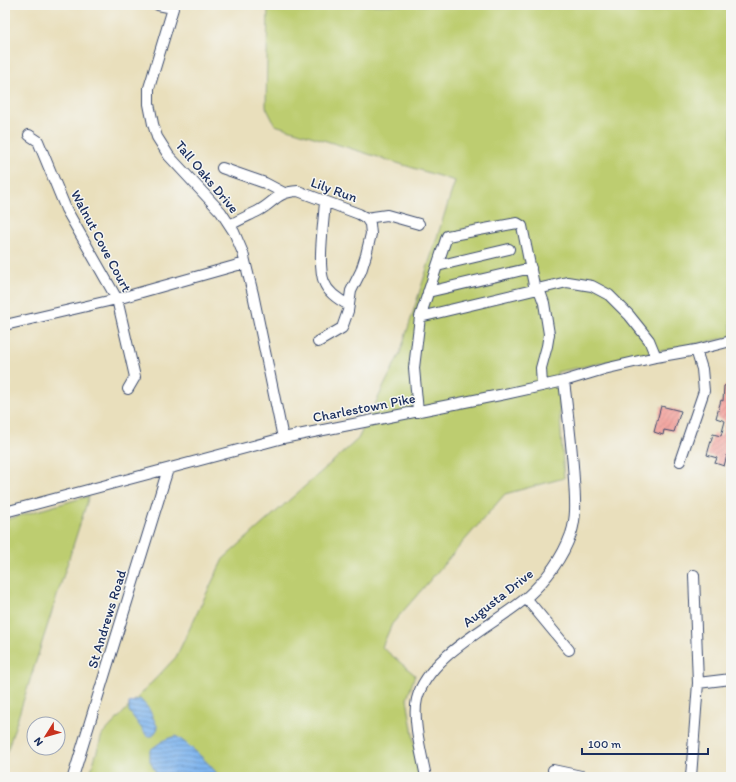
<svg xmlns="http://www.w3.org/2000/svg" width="736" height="782" font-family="Itim,sans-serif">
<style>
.green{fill:#bdcd70;stroke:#6c7e67}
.water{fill:url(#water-rules);stroke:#4c72a6}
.building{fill:url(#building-hatch)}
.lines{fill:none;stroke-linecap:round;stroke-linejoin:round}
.minor-casing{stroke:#3a496c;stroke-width:12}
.minor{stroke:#fff;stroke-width:10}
.labels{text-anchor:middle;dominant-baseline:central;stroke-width:3;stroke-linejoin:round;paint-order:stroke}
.street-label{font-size:14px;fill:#1b2f5e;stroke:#f6f6f2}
</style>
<defs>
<pattern id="water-rules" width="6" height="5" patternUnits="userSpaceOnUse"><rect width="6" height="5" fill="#7eb4ed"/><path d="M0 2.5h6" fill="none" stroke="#6693c3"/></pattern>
<pattern id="building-hatch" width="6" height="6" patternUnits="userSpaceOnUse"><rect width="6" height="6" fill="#f29792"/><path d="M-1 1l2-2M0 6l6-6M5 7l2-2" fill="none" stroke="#c37c7a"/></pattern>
</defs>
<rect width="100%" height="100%" fill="#f6f6f2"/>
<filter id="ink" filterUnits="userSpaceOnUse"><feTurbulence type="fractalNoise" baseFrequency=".025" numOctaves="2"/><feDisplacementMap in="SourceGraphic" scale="8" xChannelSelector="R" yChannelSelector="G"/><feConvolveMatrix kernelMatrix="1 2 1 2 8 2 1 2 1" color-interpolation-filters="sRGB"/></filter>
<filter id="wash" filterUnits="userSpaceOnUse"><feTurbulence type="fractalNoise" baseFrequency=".012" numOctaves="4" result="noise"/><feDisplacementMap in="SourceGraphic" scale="16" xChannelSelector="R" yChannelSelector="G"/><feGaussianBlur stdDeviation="0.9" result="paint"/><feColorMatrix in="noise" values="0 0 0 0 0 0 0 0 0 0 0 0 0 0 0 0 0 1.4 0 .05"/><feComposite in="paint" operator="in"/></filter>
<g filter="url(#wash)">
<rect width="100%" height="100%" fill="#e9dfbc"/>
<!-- green -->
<path class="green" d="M 268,5 L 731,5 L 731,337 L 557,372 L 564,478 L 505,494 L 392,624 L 382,647 L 415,675 L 407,699 L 420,777 L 89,777 L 102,735 L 176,657 L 223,559 L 358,439 L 400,353 L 455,181 L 275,125 L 266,107 Z
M 89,496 L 5,758 L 5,520 Z"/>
<!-- water -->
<path class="water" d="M 140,699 L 149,709 L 158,728 L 153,736 L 147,736 L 129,711 L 129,703 Z
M 176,736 C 193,748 207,761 220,777 L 158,777 L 150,761 L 150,750 L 164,740 Z"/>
<g id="blocks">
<!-- building -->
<path class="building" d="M 731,383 L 731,442 L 724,466 L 715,463 L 717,458 L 707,455 L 713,434 L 721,436 L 725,421 L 716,418 L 721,400 L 723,401 L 724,386 Z
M 661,406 L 681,411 L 674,432 L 664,430 L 663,435 L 654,432 Z"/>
</g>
</g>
<g filter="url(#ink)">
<use href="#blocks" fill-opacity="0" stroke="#3a496c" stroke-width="1"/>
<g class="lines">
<!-- minor casing -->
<g class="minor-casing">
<path id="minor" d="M 158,5 L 173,8
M 174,5 L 149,88 L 149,104 L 153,124 L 157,137 L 169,156 L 221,212 L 234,232 L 243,253 L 253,294 L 283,438
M 29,135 L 38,141 L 66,209 L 117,299 L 135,377 L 128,389
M 222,168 L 265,183 L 284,193
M 325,201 C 324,221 317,265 324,282 C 328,293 339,300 349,305
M 366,218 L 387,215 L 419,224
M 230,225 C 239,220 248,216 258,211 C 275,202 276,192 298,191 L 359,214 L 366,218 L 370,224 L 371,234 L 366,255 L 361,271 L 351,291 L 348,311 L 342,328 L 318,342
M 437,266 L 509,249
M 539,289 L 544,303 L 549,334 L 547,346 L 541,368 L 542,386
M 428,292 L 531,268
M 420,317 L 567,282 L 592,286 L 609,295 L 629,315 L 649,340 L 656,357
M 5,325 L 117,299 L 245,263
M 418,412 L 414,368 L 420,317 L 447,236 L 517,223 L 522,226 L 535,290
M 680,461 L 704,391 L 702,369 L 696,350
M 5,512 L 283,438 L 505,394 L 564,381 L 604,369 L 656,357 L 696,350 L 731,341
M 526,598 L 569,650
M 698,683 L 731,679
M 553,770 L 586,777
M 73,777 L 168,469
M 426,777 C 422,756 412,719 417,699 C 428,655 493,626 526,598 C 546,580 562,559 571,534 C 577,516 575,499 574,480 C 572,447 568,414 564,381
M 691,777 L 698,683 L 694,575"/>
</g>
<!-- minor -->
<use href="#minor" class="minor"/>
</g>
</g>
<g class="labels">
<!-- street labels -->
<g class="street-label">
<text transform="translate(207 177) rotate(50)">Tall Oaks Drive</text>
<text transform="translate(334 190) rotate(20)">Lily Run</text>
<text transform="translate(101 241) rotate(62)">Walnut Cove Court</text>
<text transform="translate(364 408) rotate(-11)">Charlestown Pike</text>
<text transform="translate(498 598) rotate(-38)">Augusta Drive</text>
<text transform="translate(107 619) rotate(-73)">St Andrews Road</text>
</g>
</g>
<!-- margin -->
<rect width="736" height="782" fill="none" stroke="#f6f6f2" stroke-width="20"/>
<!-- north arrow -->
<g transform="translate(46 736) rotate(233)"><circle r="19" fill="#f6f6f2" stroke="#9ea6b7"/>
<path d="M0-3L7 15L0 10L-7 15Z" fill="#c8321e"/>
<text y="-6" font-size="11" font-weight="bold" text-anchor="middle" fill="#1b2f5e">N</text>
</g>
<!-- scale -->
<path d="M582 748v6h126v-6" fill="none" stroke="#1b2f5e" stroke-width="2"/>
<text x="588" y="748" font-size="12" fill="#1b2f5e" stroke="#f6f6f2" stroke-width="3" paint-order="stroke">100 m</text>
</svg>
